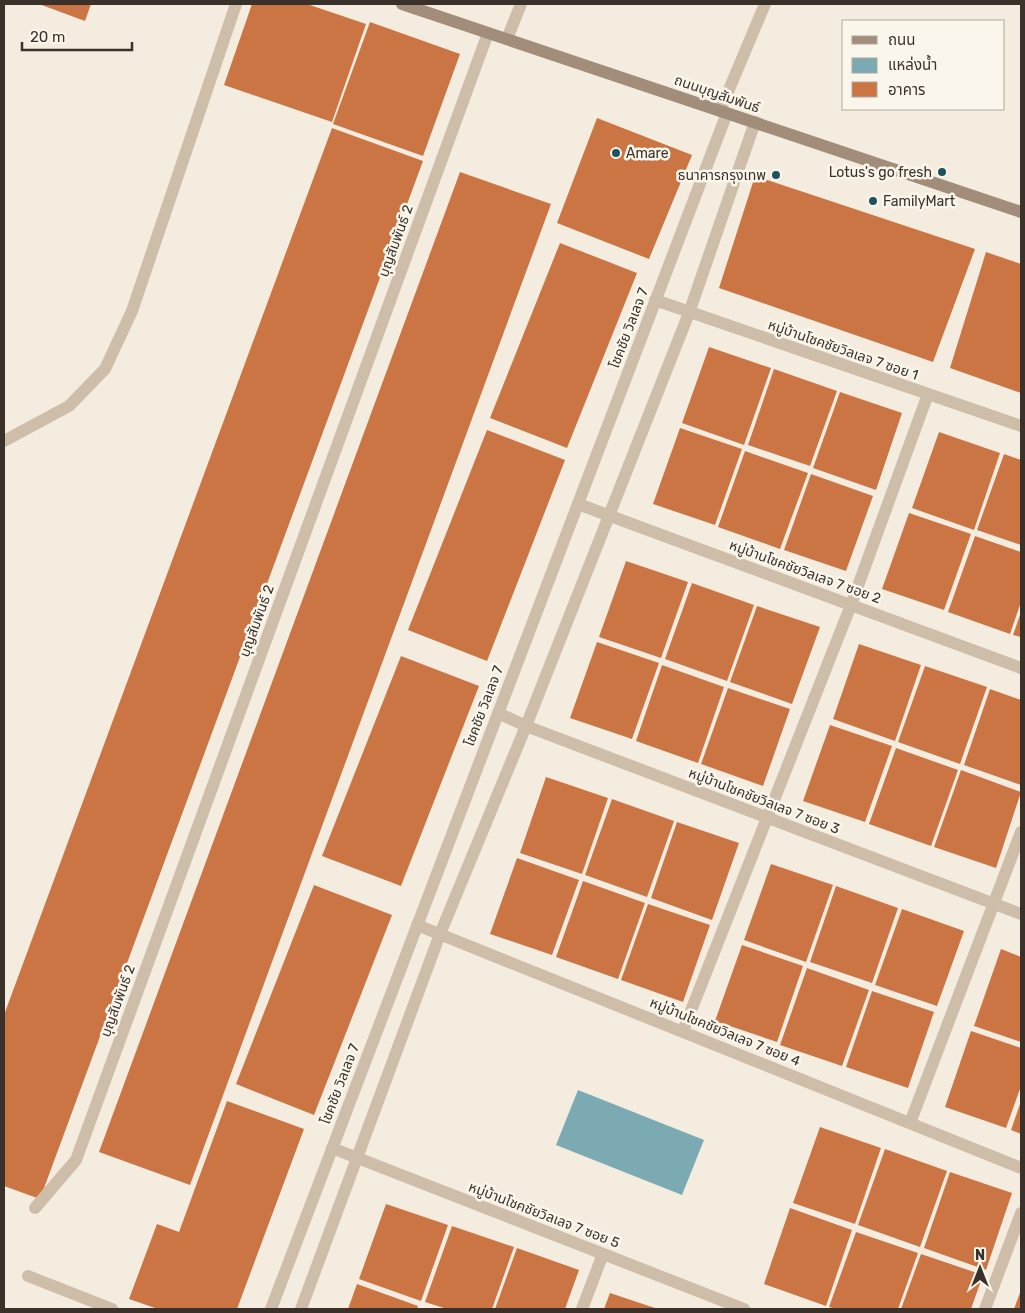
<svg xmlns="http://www.w3.org/2000/svg" width="1025" height="1313" font-family="Rubik,'Noto Sans Thai',sans-serif">
<style>
.water{fill:#7caab3}
.building{fill:#cc7544}
.lines{fill:none;stroke-linecap:round;stroke-linejoin:round}
.street{stroke:#cebea9;stroke-width:12}
.secondary{stroke:#a28d7a;stroke-width:12}
.poi-dot{fill:#1c535f;stroke:#fbf6ec;stroke-width:2}
.labels{text-anchor:middle;dominant-baseline:central;stroke-width:5;stroke-linejoin:round;paint-order:stroke}
.street-label{font-size:14px;fill:#3a312a;stroke:#fbf6ec}
.poi-label{font-size:14px;fill:#3a312a;stroke:#fbf6ec;text-anchor:start}
</style>
<rect width="100%" height="100%" fill="#f4eddf"/>
<!-- water -->
<path class="water" d="M 578,1090 L 704,1140 L 682,1195 L 556,1145 Z"/>
<!-- building -->
<path class="building" d="M 39,4 L 91,4 L 85,21 Z
M 252,4 L 307,4 L 366,24 L 332,122 L 224,85 Z
M 370,22 L 460,54 L 423,156 L 333,124 Z
M 597,118 L 692,155 L 649,259 L 557,223 Z
M 332,128 L 423,161 L 40,1199 L 4,1186 L 4,1015 Z
M 460,172 L 551,204 L 190,1185 L 99,1152 Z
M 755,176 L 975,249 L 933,362 L 719,288 Z
M 560,243 L 637,273 L 567,448 L 490,418 Z
M 986,252 L 1021,264 L 1021,393 L 950,368 Z
M 709,347 L 771,368 L 744,445 L 682,423 Z
M 774,369 L 837,391 L 810,466 L 748,445 Z
M 840,392 L 902,413 L 876,490 L 813,468 Z
M 680,428 L 742,449 L 715,525 L 653,504 Z
M 487,430 L 565,460 L 487,661 L 408,630 Z
M 939,432 L 1000,453 L 974,530 L 912,508 Z
M 745,451 L 808,473 L 780,549 L 718,527 Z
M 1004,454 L 1021,460 L 1021,545 L 977,530 Z
M 811,474 L 873,496 L 846,571 L 784,550 Z
M 909,513 L 971,534 L 944,610 L 882,589 Z
M 975,536 L 1021,552 L 1021,602 L 1010,634 L 948,612 Z
M 626,561 L 688,582 L 661,658 L 599,637 Z
M 692,583 L 754,605 L 727,681 L 665,659 Z
M 757,606 L 820,627 L 792,704 L 730,682 Z
M 1021,612 L 1021,637 L 1013,635 Z
M 597,642 L 659,663 L 632,739 L 570,718 Z
M 859,644 L 921,665 L 895,741 L 833,719 Z
M 401,656 L 479,686 L 401,886 L 322,856 Z
M 662,665 L 724,687 L 698,763 L 636,741 Z
M 925,666 L 987,687 L 960,764 L 898,742 Z
M 728,688 L 790,709 L 763,786 L 701,764 Z
M 990,689 L 1021,700 L 1021,785 L 964,765 Z
M 830,725 L 892,746 L 865,822 L 803,801 Z
M 896,748 L 958,770 L 931,846 L 869,824 Z
M 961,770 L 1021,792 L 996,868 L 934,847 Z
M 546,777 L 608,798 L 582,874 L 520,853 Z
M 612,799 L 674,821 L 647,897 L 585,875 Z
M 677,822 L 739,843 L 712,920 L 651,898 Z
M 517,858 L 579,880 L 552,955 L 490,934 Z
M 771,864 L 833,885 L 806,962 L 744,940 Z
M 583,881 L 645,903 L 618,979 L 556,957 Z
M 314,885 L 392,915 L 314,1115 L 236,1084 Z
M 836,886 L 898,908 L 872,983 L 810,962 Z
M 648,904 L 710,925 L 683,1002 L 621,980 Z
M 902,909 L 964,931 L 937,1006 L 875,985 Z
M 742,945 L 803,966 L 777,1042 L 715,1021 Z
M 1001,949 L 1021,957 L 1021,1042 L 974,1026 Z
M 807,968 L 869,990 L 842,1066 L 780,1045 Z
M 872,991 L 934,1012 L 908,1088 L 846,1067 Z
M 971,1031 L 1021,1048 L 1021,1086 L 1006,1128 L 945,1107 Z
M 227,1101 L 304,1129 L 237,1309 L 158,1309 L 129,1299 L 157,1224 L 179,1232 Z
M 1021,1101 L 1021,1134 L 1011,1130 Z
M 820,1127 L 881,1148 L 855,1224 L 793,1203 Z
M 885,1149 L 947,1171 L 920,1247 L 858,1225 Z
M 950,1172 L 1012,1193 L 986,1270 L 924,1248 Z
M 386,1204 L 448,1225 L 421,1301 L 359,1279 Z
M 790,1208 L 852,1230 L 826,1306 L 764,1284 Z
M 452,1226 L 514,1247 L 492,1309 L 447,1309 L 425,1302 Z
M 856,1232 L 918,1253 L 898,1309 L 835,1309 L 829,1307 Z
M 517,1248 L 579,1270 L 565,1309 L 495,1309 Z
M 921,1254 L 983,1275 L 971,1309 L 901,1309 Z
M 357,1284 L 418,1306 L 417,1309 L 348,1309 Z
M 1021,1290 L 1021,1309 L 1014,1309 Z
M 610,1293 L 658,1309 L 604,1309 Z"/>
<g class="lines">
<!-- street -->
<path class="street" d="M 507,39 L 521,4
M 720,111 L 765,4
M 655,300 L 1021,426
M 4,441 L 69,406 L 105,369 L 132,311 L 236,4
M 578,504 L 1021,668
M 498,713 L 526,726 L 1021,914
M 417,925 L 1021,1168
M 683,1031 L 851,605 L 928,394
M 910,1123 L 1021,832
M 332,1148 L 744,1309
M 35,1208 L 76,1160 L 488,33
M 28,1276 L 112,1309
M 271,1309 L 727,113
M 301,1309 L 440,934 L 526,726 L 689,313 L 755,122
M 582,1309 L 603,1254
M 985,1309 L 1021,1213"/>
<!-- secondary -->
<path class="secondary" d="M 402,4 L 1021,212"/>
</g>
<!-- markers -->
<g class="poi-dot">
<circle cx="616" cy="153" r="5"/>
<circle cx="942" cy="172" r="5"/>
<circle cx="776" cy="175" r="5"/>
<circle cx="873" cy="201" r="5"/>
</g>
<g class="labels">
<!-- street labels -->
<g class="street-label">
<text transform="translate(717 94) rotate(19)">ถนนบุญสัมพันธ์</text>
<text transform="translate(396 241) rotate(-70)">บุญสัมพันธ์ 2</text>
<text transform="translate(629 328) rotate(-69)">โชคชัย วิลเลจ 7</text>
<text transform="translate(843 350) rotate(19)">หมู่บ้านโชคชัยวิลเลจ 7 ซอย 1</text>
<text transform="translate(805 572) rotate(20)">หมู่บ้านโชคชัยวิลเลจ 7 ซอย 2</text>
<text transform="translate(257 621) rotate(-70)">บุญสัมพันธ์ 2</text>
<text transform="translate(484 706) rotate(-69)">โชคชัย วิลเลจ 7</text>
<text transform="translate(764 801) rotate(21)">หมู่บ้านโชคชัยวิลเลจ 7 ซอย 3</text>
<text transform="translate(118 1001) rotate(-70)">บุญสัมพันธ์ 2</text>
<text transform="translate(725 1032) rotate(22)">หมู่บ้านโชคชัยวิลเลจ 7 ซอย 4</text>
<text transform="translate(340 1084) rotate(-69)">โชคชัย วิลเลจ 7</text>
<text transform="translate(544 1215) rotate(21)">หมู่บ้านโชคชัยวิลเลจ 7 ซอย 5</text>
</g>
<!-- poi labels -->
<g class="poi-label">
<text x="626" y="153">Amare</text>
<text x="932" y="172" text-anchor="end">Lotus's go fresh</text>
<text x="766" y="175" text-anchor="end">ธนาคารกรุงเทพ</text>
<text x="883" y="201">FamilyMart</text>
</g>
</g>
<!-- border -->
<rect width="1025" height="1313" fill="none" stroke="#3a312a" stroke-width="10"/>
<!-- legend -->
<rect x="842" y="20" width="162" height="90" fill="#fbf6ec" stroke="#aea79e"/>
<rect x="852" y="36" width="25" height="8" fill="#a28d7a" stroke="#aea79e"/>
<text x="888" y="45" font-size="15" fill="#3a312a">ถนน</text>
<rect x="852" y="58" width="25" height="15" fill="#7caab3" stroke="#aea79e"/>
<text x="888" y="70" font-size="15" fill="#3a312a">แหล่งน้ำ</text>
<rect x="852" y="82" width="25" height="15" fill="#cc7544" stroke="#aea79e"/>
<text x="888" y="95" font-size="15" fill="#3a312a">อาคาร</text>
<!-- north arrow -->
<g transform="translate(980 1268)" stroke="#fbf6ec" stroke-width="4" paint-order="stroke">
<path d="M0-4L9 19L0 12L-9 19Z" fill="#3a312a"/>
<text y="-8" font-size="14" font-weight="bold" text-anchor="middle" fill="#3a312a">N</text>
</g>
<!-- scale -->
<path d="M22 42v8h110v-8" fill="none" stroke="#3a312a" stroke-width="2.5"/>
<text x="30" y="42" font-size="15" fill="#3a312a" stroke="#fbf6ec" stroke-width="4" paint-order="stroke">20 m</text>
</svg>
